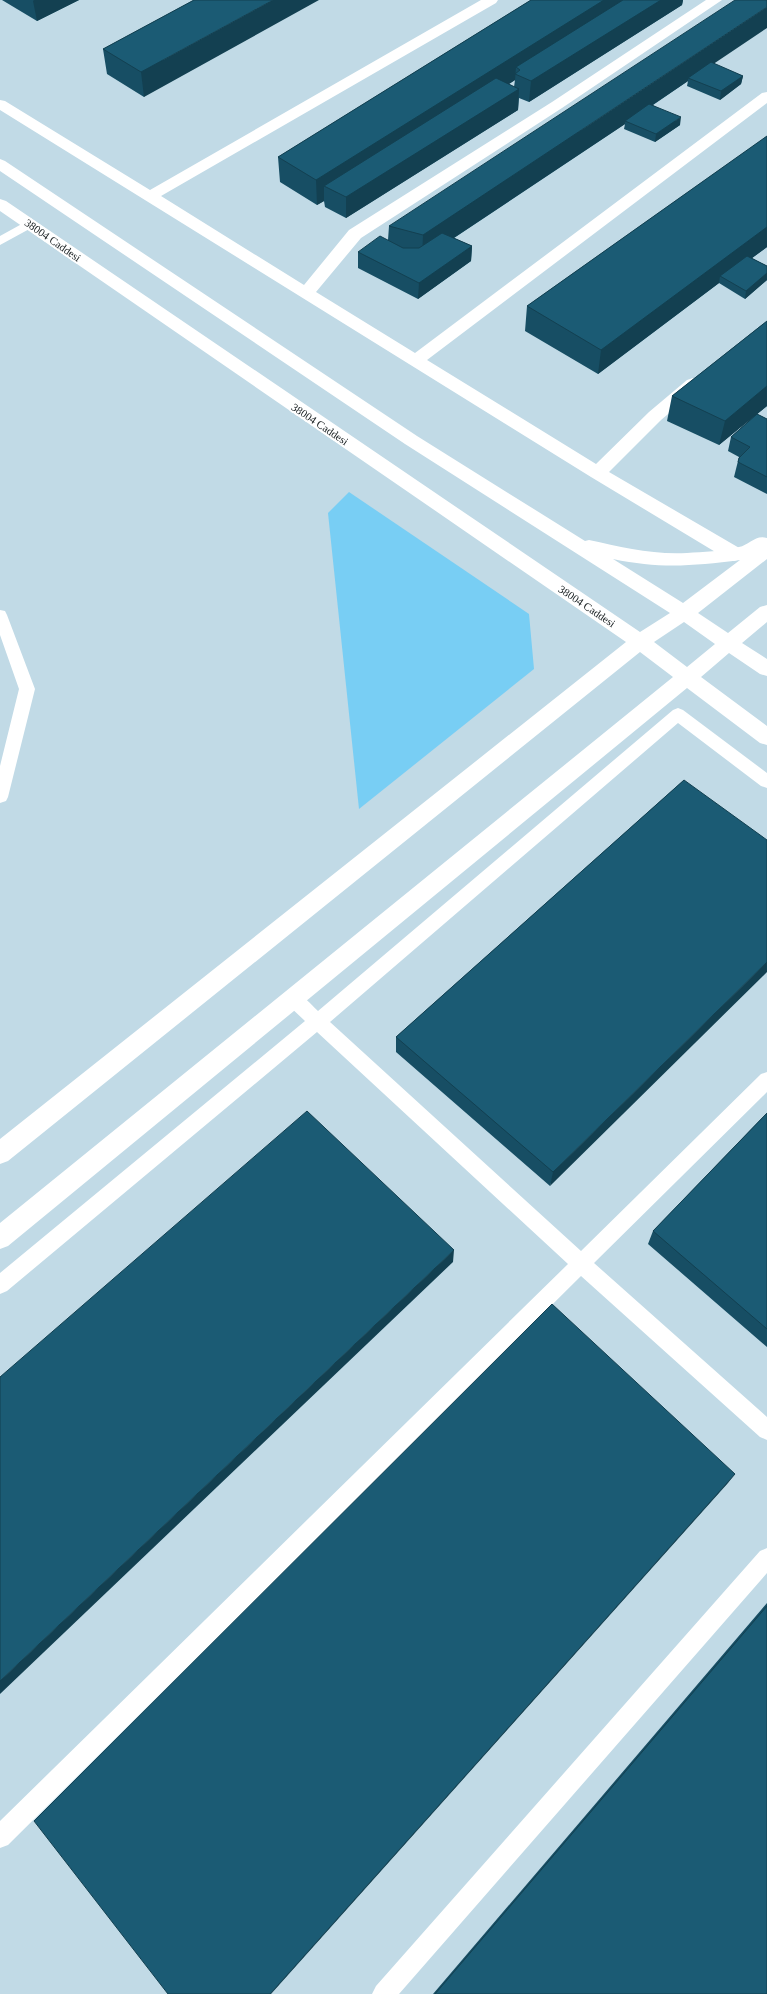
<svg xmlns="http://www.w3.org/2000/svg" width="767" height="1994" font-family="Georgia,serif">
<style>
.built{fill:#c1dae6}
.green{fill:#78cef4}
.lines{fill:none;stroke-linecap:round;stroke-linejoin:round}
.service{fill:#fff;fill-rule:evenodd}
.minor{fill:#fff;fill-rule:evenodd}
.tertiary{fill:#fff;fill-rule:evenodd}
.wall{fill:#174e64;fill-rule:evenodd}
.shaded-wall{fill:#134051}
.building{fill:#1b5b74;stroke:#134051}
.labels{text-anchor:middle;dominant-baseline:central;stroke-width:4;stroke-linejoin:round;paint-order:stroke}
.far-street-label{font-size:11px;fill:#131a1c;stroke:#fff}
</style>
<rect width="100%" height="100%" fill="#d3e4ec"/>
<!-- built -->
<path class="built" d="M 0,0 L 767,0 L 767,1994 L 0,1994 Z"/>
<!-- green -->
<path class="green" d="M 349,492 L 529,614 L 534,669 L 359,809 L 328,513 Z"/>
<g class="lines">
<!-- service -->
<path class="service" d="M 29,220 L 33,221 L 35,224 L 33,227 L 0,245 L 0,236 Z
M 0,610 L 5,611 L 7,615 L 35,689 L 8,797 L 6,801 L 0,803 L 0,766 L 19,689 L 0,635 Z
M 678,708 L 683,710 L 767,773 L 767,788 L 761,786 L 678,723 L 330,1022 L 581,1251 L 761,1074 L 767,1072 L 767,1092 L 594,1263 L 767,1417 L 767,1440 L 760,1437 L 581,1276 L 8,1845 L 0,1848 L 0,1821 L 568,1264 L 317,1032 L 7,1291 L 0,1294 L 0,1273 L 305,1021 L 287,1004 L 284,999 L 287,994 C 300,989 309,1003 318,1011 L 673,710 Z
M 767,1548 L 767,1573 L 399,1994 L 372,1994 L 376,1986 L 760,1551 Z"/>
<!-- minor -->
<path class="minor" d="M 481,0 L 498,0 L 496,3 L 161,196 L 304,285 L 349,230 L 552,102 L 706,0 L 722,0 L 562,108 L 361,238 L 316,292 L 415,353 L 762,93 L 767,92 L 767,103 L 427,360 L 596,464 L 649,412 L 687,380 L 693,378 L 699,380 L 702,384 L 699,388 L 661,420 L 609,472 L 741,549 L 743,554 L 741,559 L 734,561 L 727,559 L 591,477 L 0,110 L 0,100 L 5,101 L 150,190 Z"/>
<!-- tertiary -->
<path class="tertiary" d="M 0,159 L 5,161 L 417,436 L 585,541 L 589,540 C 621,547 653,555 687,553 C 703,552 722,551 739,547 C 749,545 756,534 767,538 L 767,559 L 698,613 L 728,633 L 760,607 L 767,605 L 767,622 L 742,643 L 767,659 L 767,676 L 760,674 L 729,653 L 701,677 L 767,726 L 767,745 L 760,743 L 687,688 L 8,1246 L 0,1249 L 0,1223 L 673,677 L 640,652 L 8,1161 L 0,1164 L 0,1139 L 626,642 L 0,211 L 0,199 L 6,201 L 640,632 L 670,613 L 405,444 L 0,171 ZM 613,559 C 660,569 693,566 740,560 L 683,603 ZM 684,622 L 715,644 L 687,667 L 654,642 Z"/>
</g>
<!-- wall -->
<path class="wall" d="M 2,0 L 79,0 L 37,21 Z
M 194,0 L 144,97 L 107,74 L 103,49 Z
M 531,0 L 683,0 L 682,5 L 529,102 L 519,98 L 518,110 L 346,218 L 325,207 L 324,201 L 317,205 L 280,182 L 278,157 ZM 515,80 L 514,87 L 509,84 Z
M 714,64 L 743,76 L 741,84 L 720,100 L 687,86 L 688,81 L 653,105 L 680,125 L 655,142 L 624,129 L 625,124 L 454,238 L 472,246 L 471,261 L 418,299 L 358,268 L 358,252 L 388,240 L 389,226 Z
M 767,136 L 767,247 L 752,258 L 767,266 L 767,280 L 745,299 L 719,283 L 598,374 L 525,331 L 527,306 Z
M 767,321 L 767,406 L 757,414 L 767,419 L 767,494 L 734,477 L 739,457 L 728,451 L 731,437 L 755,415 L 719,445 L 667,421 L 672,396 Z
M 684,780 L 550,1186 L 396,1052 L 396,1037 Z
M 767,1113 L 767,1347 L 648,1244 L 653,1231 Z
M 767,1603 L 767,1994 L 433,1994 Z"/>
<!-- shaded-wall -->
<path class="shaded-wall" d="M 34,0 L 79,0 L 37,21 L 33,1 Z
M 273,0 L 319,0 L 144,97 L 141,72 Z
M 604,0 L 641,0 L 520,70 L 516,67 L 515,80 L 337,193 L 324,186 L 324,201 L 317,205 L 316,180 Z
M 661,0 L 683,0 L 682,5 L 529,102 L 531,81 Z
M 767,7 L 767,28 L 691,79 L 688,78 L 688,81 L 627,122 L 625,121 L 625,124 L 422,259 L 423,235 Z
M 743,76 L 741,84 L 720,100 L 721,91 Z
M 519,89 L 518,110 L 346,218 L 346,197 Z
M 681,117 L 680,125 L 655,142 L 656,134 Z
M 767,227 L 767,247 L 725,278 L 720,276 L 719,283 L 598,374 L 601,350 Z
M 472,246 L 471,261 L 418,299 L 419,283 Z
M 767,273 L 767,280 L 745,299 L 746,291 Z
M 767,386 L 767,406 L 719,445 L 725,421 Z
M 767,962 L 767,972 L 550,1186 L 553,1172 Z
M 454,1250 L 453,1262 L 0,1694 L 0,1681 Z
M 735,1474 L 728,1483 L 271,1994 L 270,1994 Z"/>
<!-- building -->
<path class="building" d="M 194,0 L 273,0 L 141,72 L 103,49 Z
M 531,0 L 604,0 L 316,180 L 278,157 Z
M 623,0 L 661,0 L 531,81 L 515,74 L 520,70 L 516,67 Z
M 735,0 L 767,0 L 767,7 L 423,235 L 389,226 Z
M 711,62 L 743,76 L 721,91 L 688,78 Z
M 496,78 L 519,89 L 346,197 L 324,186 Z
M 649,104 L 681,117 L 656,134 L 625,121 Z
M 767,136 L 767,227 L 601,350 L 527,306 Z
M 442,233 L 472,246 L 419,283 L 358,252 L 380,236 L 403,248 L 419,248 Z
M 747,256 L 767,266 L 767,273 L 746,291 L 720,276 Z
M 767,321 L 767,386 L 725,421 L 672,396 Z
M 757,414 L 767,419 L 767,477 L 738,462 L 739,458 L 750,447 L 731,437 Z
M 684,780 L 767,840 L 767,962 L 553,1172 L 396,1037 Z
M 307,1111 L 454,1250 L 0,1681 L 0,1377 Z
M 767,1113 L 767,1329 L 653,1231 Z
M 552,1304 L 735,1474 L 270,1994 L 168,1994 L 34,1821 Z
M 767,1606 L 767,1994 L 435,1994 Z"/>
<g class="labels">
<!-- far-street labels -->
<g class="far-street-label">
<text transform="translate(53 240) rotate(35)">38004 Caddesi</text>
<text transform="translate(320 424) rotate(34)">38004 Caddesi</text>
<text transform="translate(587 606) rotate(34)">38004 Caddesi</text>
</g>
</g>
</svg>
